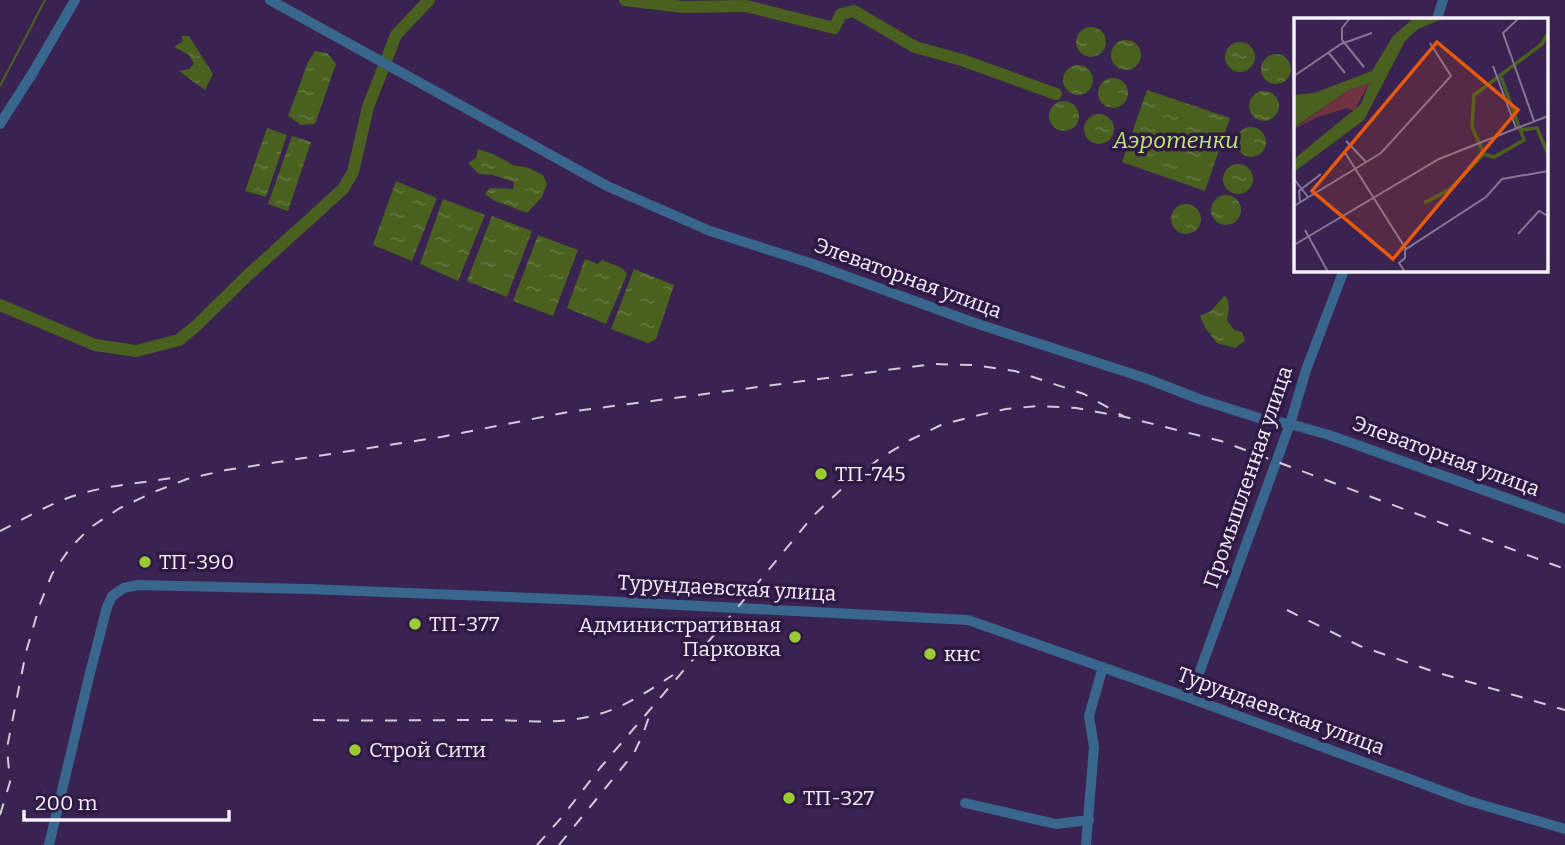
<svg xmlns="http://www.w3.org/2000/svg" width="1565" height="845" font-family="Bitter,serif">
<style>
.water{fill:url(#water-ripples)}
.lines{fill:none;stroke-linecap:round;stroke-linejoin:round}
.stream{stroke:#49601e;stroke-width:2}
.river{stroke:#49601e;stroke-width:12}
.minor{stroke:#38668d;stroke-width:10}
.rail{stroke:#d2cadb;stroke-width:2;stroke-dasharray:12 12;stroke-linecap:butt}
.poi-dot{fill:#9acb34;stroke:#301945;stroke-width:2.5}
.labels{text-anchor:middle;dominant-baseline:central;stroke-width:7;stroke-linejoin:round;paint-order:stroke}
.street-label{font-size:21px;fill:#f5f0fb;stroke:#301945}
.poi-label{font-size:21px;fill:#f5f0fb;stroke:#301945;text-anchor:start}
.water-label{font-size:23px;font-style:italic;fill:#bce775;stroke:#301945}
.inset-river{fill:none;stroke:#49601e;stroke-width:3.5}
.inset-road{fill:none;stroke:#857594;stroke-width:2}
.view{fill:#e8590c;fill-opacity:0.15;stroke:#e8590c;stroke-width:3.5}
.inset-edge{fill:none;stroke:#f5f0fb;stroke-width:3.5}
</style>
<defs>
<pattern id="water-ripples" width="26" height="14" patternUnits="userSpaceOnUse" patternTransform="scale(1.75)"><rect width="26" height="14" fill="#49601e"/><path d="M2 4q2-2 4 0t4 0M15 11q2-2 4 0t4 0" fill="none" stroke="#647740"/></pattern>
</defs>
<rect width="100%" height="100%" fill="#3a2350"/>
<!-- water -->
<path class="water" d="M1076 42a15 15 0 1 1 30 0a15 15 0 1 1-30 0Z
M 181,36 L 189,36 L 213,74 L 205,90 L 179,71 L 189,69 L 194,64 L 189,55 L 174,47 L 183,41 Z
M1111 55a15 15 0 1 1 30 0a15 15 0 1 1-30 0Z
M1225 57a15 15 0 1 1 30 0a15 15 0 1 1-30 0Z
M 315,51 L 327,53 L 336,64 L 315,124 L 301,125 L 288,116 L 308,62 Z
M1261 69a15 15 0 1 1 30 0a15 15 0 1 1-30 0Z
M1063 80a15 15 0 1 1 30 0a15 15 0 1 1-30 0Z
M1098 93a15 15 0 1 1 30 0a15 15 0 1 1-30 0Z
M 1147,90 L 1230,118 L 1205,191 L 1122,162 Z
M1249 106a15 15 0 1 1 30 0a15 15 0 1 1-30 0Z
M1049 116a15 15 0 1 1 30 0a15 15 0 1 1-30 0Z
M1084 129a15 15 0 1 1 30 0a15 15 0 1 1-30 0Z
M1236 142a15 15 0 1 1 30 0a15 15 0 1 1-30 0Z
M 267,128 L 287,135 L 266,197 L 245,191 Z
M 292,136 L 311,142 L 288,211 L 268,204 Z
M 478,149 L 493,154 L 513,165 L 529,168 L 543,175 L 547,184 L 542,197 L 527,213 L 493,200 L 485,194 L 490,188 L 513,189 L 514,182 L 493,175 L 479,174 L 468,163 L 476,158 Z
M1223 179a15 15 0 1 1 30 0a15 15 0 1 1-30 0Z
M 396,181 L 437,198 L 412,261 L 373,245 Z
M1211 210a15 15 0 1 1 30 0a15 15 0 1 1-30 0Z
M 443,199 L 485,215 L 458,281 L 420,264 Z
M1171 219a15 15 0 1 1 30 0a15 15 0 1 1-30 0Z
M 492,216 L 532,231 L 507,297 L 467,281 Z
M 538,235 L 578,250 L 553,316 L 513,301 Z
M 585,259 L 598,264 L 602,260 L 622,268 L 627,274 L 606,324 L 567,308 Z
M 634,269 L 674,285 L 656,339 L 648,343 L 611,329 Z
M 1224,296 L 1227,297 L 1229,308 L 1227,320 L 1234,330 L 1242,332 L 1245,341 L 1235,348 L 1217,343 L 1206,329 L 1200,316 L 1211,311 Z"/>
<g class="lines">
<!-- stream -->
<path class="stream" d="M 0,86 L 45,0"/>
<!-- river -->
<path class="river" d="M 625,0 L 683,7 L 746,6 L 834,28 L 841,14 L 854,11 L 915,47 L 962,60 L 1056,94
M 0,305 L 95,345 L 136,351 L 179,340 L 196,326 L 247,276 L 343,189 L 353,172 L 368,107 L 396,35 L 429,0"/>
<!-- minor -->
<path class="minor" d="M 270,0 L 607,186 L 710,231 L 810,263 L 975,323 L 1145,378 L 1199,399 L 1265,420 L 1290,424 L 1329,435 L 1565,519
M 1437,19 L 1443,0
M 0,124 L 32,74 L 75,0
M 1190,698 L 1290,424 L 1306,370 L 1344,270
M 965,803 L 1056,824 L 1089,820
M 49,845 L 89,677 L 107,607 L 112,596 L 124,588 L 138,585 L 308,589 L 584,600 L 968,620 L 1190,698 L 1469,801 L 1565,829
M 1086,845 L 1094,747 L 1089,716 L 1103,667"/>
<!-- rail -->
<path class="rail" d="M 0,531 C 26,518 52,502 80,494 C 110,485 141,483 172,478
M 1287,610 L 1360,646 L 1432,671 L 1565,710
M 313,720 C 374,721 435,720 496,720 C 529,721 560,724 592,716 C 622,709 647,692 673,675
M 0,815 L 10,782 L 7,748 L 26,652 L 40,604 L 52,574 L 70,548 L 91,527 L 120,508 L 154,492 L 187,479 L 226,470 L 441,437 L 568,412 L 933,364 L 973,365 L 1015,371 L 1084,394 L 1125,417
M 537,845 L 562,817 L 600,768 L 738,607 L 813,516 L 847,484 L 879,459 L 910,440 L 941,425 L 971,417 L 1006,409 L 1038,406 L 1076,408 L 1125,417 L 1221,441 L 1565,569
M 559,845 L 634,753 L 643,734 L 650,714"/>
</g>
<!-- markers -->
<g class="poi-dot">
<circle cx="821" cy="474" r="7"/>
<circle cx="145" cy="562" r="7"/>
<circle cx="415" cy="624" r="7"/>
<circle cx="795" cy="637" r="7"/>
<circle cx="930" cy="654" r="7"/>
<circle cx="355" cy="750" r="7"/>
<circle cx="789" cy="798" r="7"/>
</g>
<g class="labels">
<!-- street labels -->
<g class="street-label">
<text transform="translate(908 278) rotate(20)">Элеваторная улица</text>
<text transform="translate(1446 456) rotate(20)">Элеваторная улица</text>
<text transform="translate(1248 477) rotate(-71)">Промышленная улица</text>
<text transform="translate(727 588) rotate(3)">Турундаевская улица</text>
<text transform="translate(1281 711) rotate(20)">Турундаевская улица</text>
</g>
<!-- poi labels -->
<g class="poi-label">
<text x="835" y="474">ТП-745</text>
<text x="159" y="562">ТП-390</text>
<text x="429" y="624">ТП-377</text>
<text x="781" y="625" text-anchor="end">Административная<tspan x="781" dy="24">Парковка</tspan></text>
<text x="944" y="654">кнс</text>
<text x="369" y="750">Строй Сити</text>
<text x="803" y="798">ТП-327</text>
</g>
<!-- water labels -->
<g class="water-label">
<text x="1176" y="140">Аэротенки</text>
</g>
</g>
<!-- overview -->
<g transform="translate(1294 18)">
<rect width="254" height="254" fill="#3a2350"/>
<path d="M 75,65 L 60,93 L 53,90 L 24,99 L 0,111 L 53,73 Z" fill="#723242"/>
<path d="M 120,0 L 151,0 L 124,11 L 111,23 L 70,102 L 0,154 L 0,141 L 67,86 L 75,65 L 53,73 L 0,110 L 0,77 L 20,75 L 78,53 L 99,18 Z" fill="#49601e"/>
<path class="inset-river" d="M 227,112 L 243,110 L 254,136M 190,136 L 200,139 L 230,122 L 207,59M 130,185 L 155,172 L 190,136 L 178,109 L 180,77 L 248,26 L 254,15"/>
<path class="inset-road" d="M 225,0 L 209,15 L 240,103M 48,22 L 70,49M 48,22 L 48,10 L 56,0M 34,34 L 51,55M 199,48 L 222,110M 0,58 L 47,26 L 78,15M 52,123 L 72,144M 50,133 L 112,231 L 192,179 L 208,161 L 254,153M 0,161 L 14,179M 6,184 L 5,173 L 27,156M 0,188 L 87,135 L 157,58 L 136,25M 11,212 L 34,254M 224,216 L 245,193 L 254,198M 0,227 L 145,141 L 254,98M 111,231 L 111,240 L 105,245 L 111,254"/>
<path class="view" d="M 143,24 L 224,92 L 99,241 L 18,173 Z"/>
<rect width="254" height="254" class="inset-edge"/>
</g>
<!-- scale -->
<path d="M24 810v10h205v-10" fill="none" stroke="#f5f0fb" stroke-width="3.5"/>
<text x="35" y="810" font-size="21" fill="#f5f0fb" stroke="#301945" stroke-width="5" paint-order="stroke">200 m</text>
</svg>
